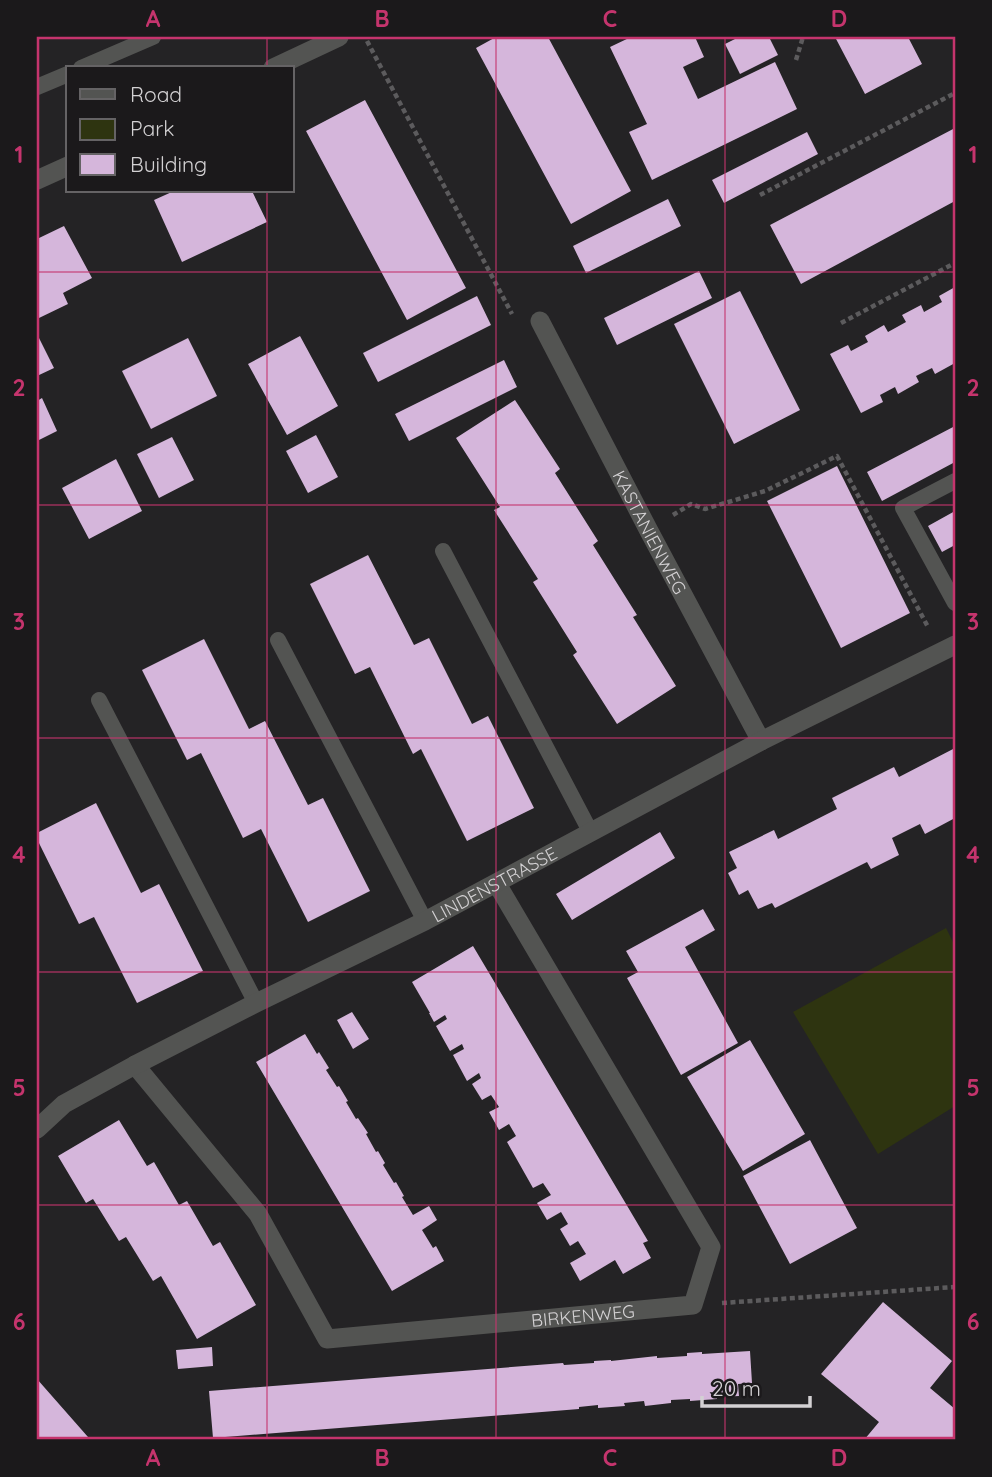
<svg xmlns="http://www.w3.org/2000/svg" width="992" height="1477" font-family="Quicksand,sans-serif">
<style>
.green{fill:#2e3410}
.building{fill:#d5b6db}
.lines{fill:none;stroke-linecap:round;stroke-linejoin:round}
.path{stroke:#5c5b5d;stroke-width:4.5;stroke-dasharray:5 3.5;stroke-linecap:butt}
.service{stroke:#535452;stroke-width:16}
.minor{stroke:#535452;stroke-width:19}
.tertiary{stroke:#535452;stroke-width:19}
.grid{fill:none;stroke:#c5346d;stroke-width:2;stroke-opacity:0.55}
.labels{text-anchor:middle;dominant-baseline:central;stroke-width:7;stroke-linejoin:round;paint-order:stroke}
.street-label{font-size:18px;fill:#d3d1d3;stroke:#1b191b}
.neatline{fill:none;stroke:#c5346d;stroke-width:2.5}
.grid-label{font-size:23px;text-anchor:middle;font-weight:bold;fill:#c5346d}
</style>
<rect width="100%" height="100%" fill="#242325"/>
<!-- green -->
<path class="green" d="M 946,928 L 955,946 L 955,1106 L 878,1154 L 793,1012 Z"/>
<!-- building -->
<path class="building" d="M 496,37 L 548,37 L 631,191 L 571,224 L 476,48 Z
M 631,37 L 695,37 L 704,57 L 683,67 L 698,99 L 775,62 L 797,109 L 652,180 L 629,132 L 647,124 L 610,47 Z
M 739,37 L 769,37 L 778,55 L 740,74 L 725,44 Z
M 835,37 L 908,37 L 922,64 L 865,94 Z
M 365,100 L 466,288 L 407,320 L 306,131 Z
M 955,128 L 955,201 L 801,284 L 770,225 Z
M 807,132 L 818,154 L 724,203 L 712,180 Z
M 174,191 L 252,191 L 267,222 L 182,262 L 154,200 Z
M 668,199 L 681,226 L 586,273 L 573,246 Z
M 64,226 L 92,278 L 63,293 L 68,304 L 39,318 L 37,313 L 37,239 Z
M 699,271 L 712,298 L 617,345 L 604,318 Z
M 955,287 L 955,355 L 954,356 L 955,363 L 935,374 L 932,368 L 916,376 L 919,382 L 898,394 L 895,387 L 880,395 L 883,402 L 861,413 L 830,354 L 848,345 L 851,351 L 868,342 L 865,336 L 884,325 L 888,332 L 906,322 L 902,315 L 921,305 L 924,312 L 942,302 L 939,296 Z
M 740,291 L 800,410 L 734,444 L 674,324 Z
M 477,296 L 491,325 L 378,382 L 363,353 Z
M 37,334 L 54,368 L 37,376 Z
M 300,336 L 338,406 L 287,435 L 248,364 Z
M 188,338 L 217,396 L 151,429 L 122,371 Z
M 504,360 L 517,387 L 409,441 L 395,414 Z
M 42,398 L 57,431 L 37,441 L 37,401 Z
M 515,400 L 560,469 L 555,473 L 598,541 L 593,545 L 637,615 L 633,617 L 676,686 L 617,724 L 573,655 L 577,652 L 533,582 L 538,579 L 494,510 L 500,507 L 456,438 Z
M 955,426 L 955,462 L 882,501 L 867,472 Z
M 316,435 L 338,477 L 308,493 L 286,451 Z
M 172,437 L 194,480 L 159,498 L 137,454 Z
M 116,459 L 142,511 L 89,539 L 62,488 Z
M 837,466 L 910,613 L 841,648 L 767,501 Z
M 955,511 L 955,545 L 942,552 L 928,526 Z
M 368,555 L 414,645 L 429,638 L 472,724 L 488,716 L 534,808 L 467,841 L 421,749 L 413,754 L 370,667 L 355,674 L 310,584 Z
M 204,639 L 249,729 L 265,721 L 308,805 L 323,798 L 370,891 L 308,922 L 261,829 L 243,838 L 201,753 L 187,760 L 142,670 Z
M 955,748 L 955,818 L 925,834 L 920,824 L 892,838 L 899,855 L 871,869 L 867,862 L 775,908 L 772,903 L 758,909 L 748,890 L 739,895 L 728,873 L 737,868 L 729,852 L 774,830 L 778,839 L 837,809 L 832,798 L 894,767 L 899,777 Z
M 96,803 L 141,893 L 159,884 L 203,971 L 137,1003 L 94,917 L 79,924 L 37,839 L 37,833 Z
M 660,832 L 675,858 L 572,920 L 556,894 Z
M 703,909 L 715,930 L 685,947 L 738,1043 L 681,1075 L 627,978 L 638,972 L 626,951 Z
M 473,946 L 648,1241 L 643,1243 L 651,1258 L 623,1274 L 615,1260 L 580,1281 L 570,1263 L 586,1254 L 578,1241 L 570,1246 L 560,1229 L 568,1224 L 561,1212 L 547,1220 L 537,1203 L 551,1195 L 543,1183 L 533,1188 L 507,1142 L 516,1136 L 509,1124 L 499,1130 L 489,1112 L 499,1107 L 491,1095 L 482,1100 L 472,1084 L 481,1078 L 479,1073 L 467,1081 L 453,1055 L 464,1049 L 462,1044 L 450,1051 L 436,1026 L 447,1019 L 445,1015 L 434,1022 L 429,1013 L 430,1013 L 412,982 Z
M 352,1012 L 369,1039 L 353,1049 L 337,1020 Z
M 305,1034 L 317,1054 L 319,1052 L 329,1068 L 326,1070 L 337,1087 L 339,1086 L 348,1101 L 346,1102 L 356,1119 L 358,1118 L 368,1133 L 366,1134 L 376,1152 L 378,1151 L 385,1163 L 383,1165 L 394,1183 L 396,1182 L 404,1196 L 402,1197 L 413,1215 L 429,1206 L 437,1220 L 422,1230 L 433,1248 L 436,1246 L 444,1261 L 392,1291 L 256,1062 Z
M 750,1040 L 805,1134 L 743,1171 L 687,1077 Z
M 119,1120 L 147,1166 L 154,1162 L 179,1205 L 187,1201 L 213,1246 L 220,1242 L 256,1305 L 197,1339 L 161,1276 L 153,1281 L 126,1237 L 119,1241 L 93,1199 L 86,1203 L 58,1156 Z
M 810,1140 L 857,1228 L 790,1264 L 743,1176 Z
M 883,1302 L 952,1361 L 930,1388 L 955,1409 L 955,1440 L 864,1440 L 879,1422 L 821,1374 Z
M 212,1347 L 213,1366 L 178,1369 L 176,1350 Z
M 750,1351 L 752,1383 L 738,1384 L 739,1396 L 717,1397 L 717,1399 L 690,1401 L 690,1399 L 671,1400 L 671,1403 L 645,1406 L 644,1401 L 624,1403 L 625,1406 L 598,1408 L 598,1405 L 579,1407 L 579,1409 L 213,1438 L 209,1391 L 563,1363 L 564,1365 L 594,1363 L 594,1361 L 611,1360 L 611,1361 L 657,1356 L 657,1358 L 687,1356 L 687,1353 L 702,1352 L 702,1354 Z
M 37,1379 L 88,1437 L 85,1440 L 37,1440 Z"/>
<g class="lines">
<!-- path -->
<path class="path" d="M 367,41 L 512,314
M 796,60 L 803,37
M 760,195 L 955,93
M 841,323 L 955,263
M 673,515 L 691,504 L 705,509 L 765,491 L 837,456 L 928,627
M 722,1303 L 955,1287"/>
<!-- service -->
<path class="service" d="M 81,68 L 153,37
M 37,87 L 68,74
M 955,481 L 903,508 L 955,603
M 443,551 L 591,833
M 278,640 L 425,921
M 99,700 L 256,1003"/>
<!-- minor -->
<g class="minor">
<path id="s1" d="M 540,321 L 649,531 L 761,741"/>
<path id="s2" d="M 135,1065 L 258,1214 L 327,1339 L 693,1305 L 711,1247 L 497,884"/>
<path id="s3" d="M 37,1129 L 64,1104 L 135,1065 L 256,1003 L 425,921 L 761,741 L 955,645"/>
</g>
<!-- tertiary -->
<path class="tertiary" d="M 273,68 L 339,37
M 37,180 L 68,166"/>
</g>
<!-- grid -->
<path class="grid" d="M 267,37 L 267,68M 496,37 L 496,1440M 725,37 L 725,1440M 267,191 L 267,1440M 37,272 L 955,272M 37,505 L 955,505M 37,738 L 955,738M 37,972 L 955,972M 37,1205 L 955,1205"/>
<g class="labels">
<!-- street labels -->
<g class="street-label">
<text stroke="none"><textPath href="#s1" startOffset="238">KASTANIENWEG</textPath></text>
<text stroke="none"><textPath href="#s3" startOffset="520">LINDENSTRASSE</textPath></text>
<text stroke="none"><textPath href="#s2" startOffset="593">BIRKENWEG</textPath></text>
</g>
</g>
<!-- border -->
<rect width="992" height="1477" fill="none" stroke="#1b191b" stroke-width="77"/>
<!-- legend -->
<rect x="66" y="66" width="228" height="126" fill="#1b191b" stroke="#656365" stroke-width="2"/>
<rect x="80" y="89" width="35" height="10" fill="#535452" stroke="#656365" stroke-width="2"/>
<text x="130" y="102" font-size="21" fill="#d3d1d3">Road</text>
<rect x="80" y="119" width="35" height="21" fill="#2e3410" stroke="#656365" stroke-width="2"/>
<text x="130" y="136" font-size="21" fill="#d3d1d3">Park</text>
<rect x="80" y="154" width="35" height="21" fill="#d5b6db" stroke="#656365" stroke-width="2"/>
<text x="130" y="172" font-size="21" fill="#d3d1d3">Building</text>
<!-- scale -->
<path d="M702 1396v10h108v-10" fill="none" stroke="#d3d1d3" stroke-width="3.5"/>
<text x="712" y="1396" font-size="21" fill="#d3d1d3" stroke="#1b191b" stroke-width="5" paint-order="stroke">20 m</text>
<rect x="38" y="38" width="916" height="1400" class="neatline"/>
<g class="grid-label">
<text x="153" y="27">A</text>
<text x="382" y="27">B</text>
<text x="610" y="27">C</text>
<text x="839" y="27">D</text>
<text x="19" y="163">1</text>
<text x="973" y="163">1</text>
<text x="19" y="396">2</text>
<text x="973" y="396">2</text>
<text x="19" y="630">3</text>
<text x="973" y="630">3</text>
<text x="19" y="863">4</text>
<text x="973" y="863">4</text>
<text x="19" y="1096">5</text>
<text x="973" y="1096">5</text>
<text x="19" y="1330">6</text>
<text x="973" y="1330">6</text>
<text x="153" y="1466">A</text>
<text x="382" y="1466">B</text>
<text x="610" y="1466">C</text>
<text x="839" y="1466">D</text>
</g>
</svg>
